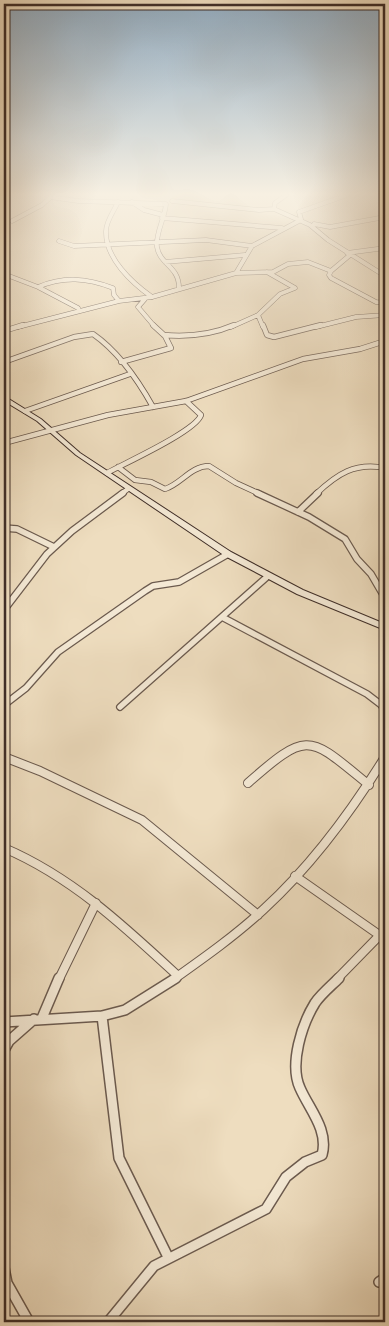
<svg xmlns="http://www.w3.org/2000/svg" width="389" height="1326" font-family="'Libre Bodoni',serif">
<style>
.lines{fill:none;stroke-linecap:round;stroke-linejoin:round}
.minor-far4-casing{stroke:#6b5a4e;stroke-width:5}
.minor-far3-casing{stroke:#6b5a4e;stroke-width:6}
.minor-far2-casing{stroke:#6b5a4e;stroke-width:8}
.minor-far1-casing{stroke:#6b5a4e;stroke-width:10}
.minor-casing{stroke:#6b5a4e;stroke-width:12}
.secondary-casing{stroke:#3f2e28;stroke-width:2}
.minor-far4{stroke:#f4e9d5;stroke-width:4}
.minor-far3{stroke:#f4e9d5;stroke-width:4.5}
.minor-far2{stroke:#f4e9d5;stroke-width:5.5}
.minor-far1{stroke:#f4e9d5;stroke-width:8}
.minor{stroke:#f4e9d5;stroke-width:9}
.secondary{fill:#f4e9d5;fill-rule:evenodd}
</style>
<rect width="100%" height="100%" fill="#eeddbf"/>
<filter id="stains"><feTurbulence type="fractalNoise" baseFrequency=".004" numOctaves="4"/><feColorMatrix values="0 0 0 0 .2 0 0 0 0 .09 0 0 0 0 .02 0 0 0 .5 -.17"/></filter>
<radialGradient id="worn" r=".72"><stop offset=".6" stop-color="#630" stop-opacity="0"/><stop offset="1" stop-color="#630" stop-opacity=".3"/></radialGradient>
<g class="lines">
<!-- minor-far4 casing -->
<g class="minor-far4-casing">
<path id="minor-far4" d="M 286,195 L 275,203 L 274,209 L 310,225 L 328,240 L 385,276
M 384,195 L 385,197
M 50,197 L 78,201 L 166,204 C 165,218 155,234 157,247 C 160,265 179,266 179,288
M 172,201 L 259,210 L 274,209
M 118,202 C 114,211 106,221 106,231 C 105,258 132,283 152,297
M 132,202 L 144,210 L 163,215
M 162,218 L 282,228
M 12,221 L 42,205 L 52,196
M 314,224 L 330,227 L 385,217
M 59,241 L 74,246 L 206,240 L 252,246
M 347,253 L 385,248
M 165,262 L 245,255
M 331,271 L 329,275 L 331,278 L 376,302 L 385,303
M 236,273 L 273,272 L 288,264 L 308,262 L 331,271 L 350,255
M 4,274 L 38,287
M 145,299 L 138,307 L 155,327
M 79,311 L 78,308 L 38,287 C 64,276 87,278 113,288 L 114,295 L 119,301
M 258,315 L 263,327
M 18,327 L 119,301 L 152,297 L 236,273 L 252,246 L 299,221 L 301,219 L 299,212 L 347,195
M 231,327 L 258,315 L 280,294 L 295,288 L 267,272
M 316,327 L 356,317 L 385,315"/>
</g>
<!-- minor-far3 casing -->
<g class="minor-far3-casing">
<path id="minor-far3" d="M 263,325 L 267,335 L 274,337 L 321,325
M 4,331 L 23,325
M 164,335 C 188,337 211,335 234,325
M 4,362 L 74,337 L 93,334 C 119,352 138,380 153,407
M 121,362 L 171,348 L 165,336 L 153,325
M 25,411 L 130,374
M 4,443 L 108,415 L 186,401 L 303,359 L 360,349 L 385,341
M 118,467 L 135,480 L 151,482 L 165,489 C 181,484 191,466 209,466 L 236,483 L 260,494
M 107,473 C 125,463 196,431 201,415 L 186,401
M 121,494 L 128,489
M 316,494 C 337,474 355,462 385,468"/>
</g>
<!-- minor-far2 casing -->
<g class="minor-far2-casing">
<path id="minor-far2" d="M 257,493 L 309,517 L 345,539 L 357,559 L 371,574 L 385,598
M 298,512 L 318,493
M 4,528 L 17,529 L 54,547
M 4,610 L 47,554 L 72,531 L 123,493
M 222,617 L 367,694 L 384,707
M 4,705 L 26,688 L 58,652 L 145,591 L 153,586 L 179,582 L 228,554
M 120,707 L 268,576"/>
</g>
<!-- minor-far1 casing -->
<g class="minor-far1-casing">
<path id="minor-far1" d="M 383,706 L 385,708
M 4,757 L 40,771 L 142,820 L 258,915
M 248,783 C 309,729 309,736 369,785
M 4,848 C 72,877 124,926 178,976
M 295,876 L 385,939
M 59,979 L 96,903
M 174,979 C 205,957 236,935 264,909 C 312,865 351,812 385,757
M 337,979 L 379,936"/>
</g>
<!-- minor casing -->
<g class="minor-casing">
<path id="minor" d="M 102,1016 L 119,1158 L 168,1257
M 42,1018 L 59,978
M 4,1022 L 102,1016 L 125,1010 L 176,978
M 4,1050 L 9,1041 L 34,1019
M 4,1268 L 7,1283 L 29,1322
M 379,1282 L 385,1278
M 108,1322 L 154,1266 L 266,1209 L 286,1177 L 305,1162 L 322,1155 C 329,1130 309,1109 300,1088 C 289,1064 302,1024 315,1003 C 321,994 331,986 339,978"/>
</g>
<!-- secondary casing -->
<g class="secondary-casing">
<path id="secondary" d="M 4,396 L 41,419 L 80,453 L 231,552 L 303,590 L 385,624 L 385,630 L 297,594 L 225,556 L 76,455 L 37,421 L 4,401 Z"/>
</g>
<!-- minor-far4 -->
<use href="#minor-far4" class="minor-far4"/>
<!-- minor-far3 -->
<use href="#minor-far3" class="minor-far3"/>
<!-- minor-far2 -->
<use href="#minor-far2" class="minor-far2"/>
<!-- minor-far1 -->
<use href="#minor-far1" class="minor-far1"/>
<!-- minor -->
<use href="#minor" class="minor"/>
<!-- secondary -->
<use href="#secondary" class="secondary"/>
</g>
<!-- sky -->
<linearGradient id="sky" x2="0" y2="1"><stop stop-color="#92adc3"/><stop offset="0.51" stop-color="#f7f0e2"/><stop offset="1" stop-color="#f7f0e2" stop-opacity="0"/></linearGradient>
<rect width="389" height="381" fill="url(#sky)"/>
<!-- margin -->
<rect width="389" height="1326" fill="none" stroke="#eeddbf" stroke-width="20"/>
<rect x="5" y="5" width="379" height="1316" fill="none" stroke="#3f2e28" stroke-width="2.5"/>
<rect x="10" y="10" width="369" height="1306" fill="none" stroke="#3f2e28"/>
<rect width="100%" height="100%" filter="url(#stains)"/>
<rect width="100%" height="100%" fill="url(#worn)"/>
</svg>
